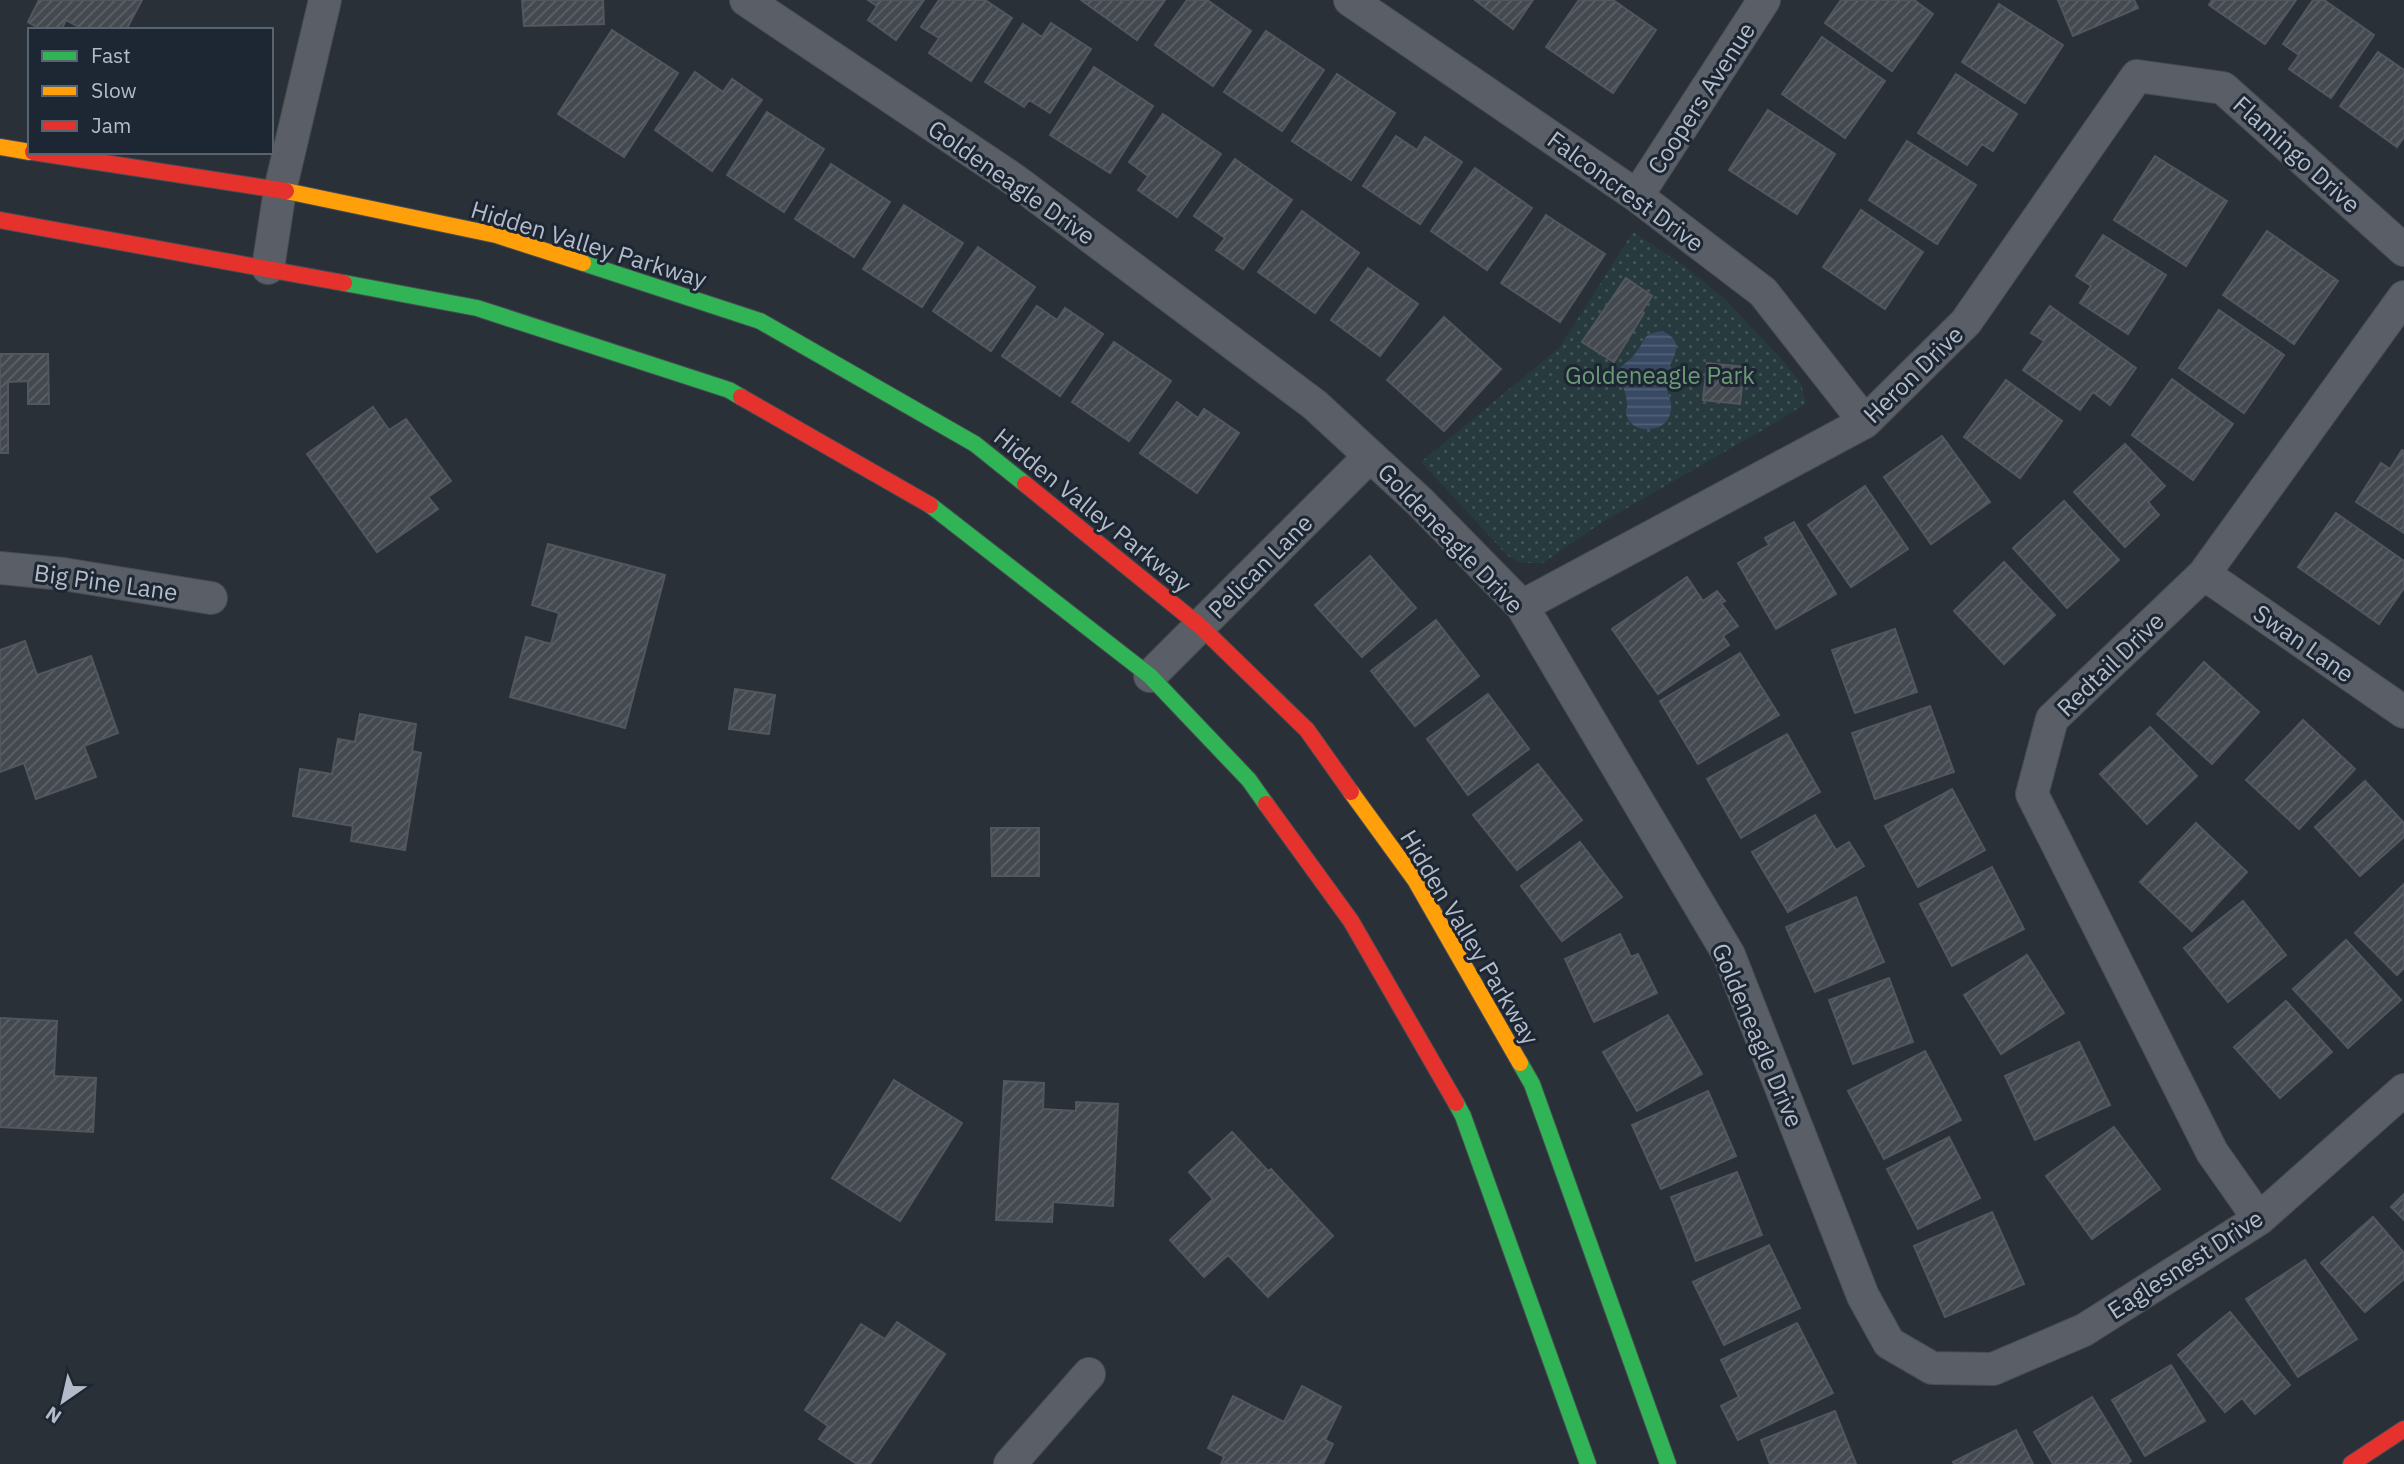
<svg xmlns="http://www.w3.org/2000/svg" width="2404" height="1464" font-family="'IBM Plex Sans',sans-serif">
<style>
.park{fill:url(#park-dots)}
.water{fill:url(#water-rules)}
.building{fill:url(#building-hatch);stroke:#52575f;stroke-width:2}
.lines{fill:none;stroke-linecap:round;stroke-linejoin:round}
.street-casing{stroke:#484c53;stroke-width:34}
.fast-casing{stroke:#484c53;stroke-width:18}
.slow-casing{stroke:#484c53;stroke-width:18}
.jam-casing{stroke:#484c53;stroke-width:18}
.street{stroke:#5a5e66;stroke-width:32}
.fast{stroke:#30b455;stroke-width:16}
.slow{stroke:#ff9f0a;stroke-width:16}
.jam{stroke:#e5322d;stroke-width:16}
.labels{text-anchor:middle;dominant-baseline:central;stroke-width:6;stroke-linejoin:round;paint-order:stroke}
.street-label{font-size:24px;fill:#b4bcc9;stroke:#1d2633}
.park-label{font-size:24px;fill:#6b9a76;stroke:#1d2633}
</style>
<defs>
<pattern id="park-dots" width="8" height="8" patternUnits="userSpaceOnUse" patternTransform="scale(1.75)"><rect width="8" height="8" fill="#273a3e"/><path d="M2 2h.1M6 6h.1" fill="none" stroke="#445559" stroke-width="1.8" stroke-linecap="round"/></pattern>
<pattern id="water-rules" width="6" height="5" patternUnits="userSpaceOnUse" patternTransform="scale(1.75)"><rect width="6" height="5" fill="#384963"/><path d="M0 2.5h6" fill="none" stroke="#526178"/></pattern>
<pattern id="building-hatch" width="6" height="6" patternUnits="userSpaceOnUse" patternTransform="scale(1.75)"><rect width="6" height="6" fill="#444950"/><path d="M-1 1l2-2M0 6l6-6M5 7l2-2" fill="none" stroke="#5d6168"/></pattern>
</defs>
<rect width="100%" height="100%" fill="#2a3038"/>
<!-- park -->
<path class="park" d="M 1633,232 L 1684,266 L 1725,299 L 1785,363 L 1801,384 L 1806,403 L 1778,421 L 1601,523 L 1543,563 L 1521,563 L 1508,556 L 1421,462 L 1560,347 Z"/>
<!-- water -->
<path class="water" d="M 1663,331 C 1669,335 1676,338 1676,346 C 1677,357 1667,367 1666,377 C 1664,392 1677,404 1668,419 C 1659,434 1629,433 1626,413 C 1626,411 1627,410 1627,408 C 1628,395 1621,383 1617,371 C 1622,365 1629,361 1634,355 C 1647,341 1639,334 1663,331 Z"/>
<!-- building -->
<path class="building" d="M 39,0 L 142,0 L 126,30 L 84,30 L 66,20 L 61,30 L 42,30 L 28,22 Z
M 522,0 L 603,0 L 604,24 L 524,26 Z
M 868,0 L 924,0 L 896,40 L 868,20 L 877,6 Z
M 939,0 L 985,0 L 1012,18 L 971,81 L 929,53 L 939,38 L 921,27 Z
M 1081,0 L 1165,0 L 1137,40 Z
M 1187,0 L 1207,0 L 1251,31 L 1213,86 L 1155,45 Z
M 1475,0 L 1533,0 L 1513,29 Z
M 1579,0 L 1613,0 L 1656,30 L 1613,93 L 1546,47 Z
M 1841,0 L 1914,0 L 1933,14 L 1892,71 L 1825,23 Z
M 2058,0 L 2134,0 L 2138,8 L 2073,36 Z
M 2212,0 L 2296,0 L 2265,44 L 2209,5 Z
M 2313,0 L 2324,0 L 2374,35 L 2331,98 L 2289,69 L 2299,55 L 2283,44 Z
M 1999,4 L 2063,45 L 2025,103 L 1962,62 Z
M 1051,23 L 1091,49 L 1050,113 L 1029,100 L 1024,107 L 985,82 L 1023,24 L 1042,37 Z
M 612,30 L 678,73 L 624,157 L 558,114 Z
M 1266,31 L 1324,70 L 1282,131 L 1224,92 Z
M 1822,37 L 1885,81 L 1845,138 L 1782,94 Z
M 2378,52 L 2404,70 L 2404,137 L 2397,147 L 2340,106 Z
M 1094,67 L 1153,106 L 1110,173 L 1050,135 Z
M 695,72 L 723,92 L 732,79 L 762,100 L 712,171 L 655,130 Z
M 1337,74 L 1395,113 L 1351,180 L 1292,141 Z
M 1956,74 L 2017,114 L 1993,151 L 1982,144 L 1967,165 L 1918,133 Z
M 1768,110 L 1835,154 L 1797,214 L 1729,170 Z
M 767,112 L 824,149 L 784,212 L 727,175 Z
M 1163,114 L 1221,154 L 1177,217 L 1138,190 L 1148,176 L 1129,162 Z
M 1396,136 L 1417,150 L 1425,137 L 1462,162 L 1420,224 L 1363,186 Z
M 1907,141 L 1976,185 L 1937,244 L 1869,200 Z
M 2155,156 L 2227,201 L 2186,266 L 2114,220 Z
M 1235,159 L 1292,200 L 1243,269 L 1216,250 L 1225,238 L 1194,216 Z
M 831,164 L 890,202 L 854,257 L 795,219 Z
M 1475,168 L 1532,208 L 1487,270 L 1431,231 Z
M 904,205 L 963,243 L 922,307 L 863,269 Z
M 1861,210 L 1923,252 L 1885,309 L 1823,267 Z
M 1302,211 L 1359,253 L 1315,313 L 1258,272 Z
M 1546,215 L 1605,254 L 1560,322 L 1501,283 Z
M 2267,231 L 2338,281 L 2294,344 L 2223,295 Z
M 2103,235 L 2166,275 L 2128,334 L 2080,303 L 2091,286 L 2076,276 Z
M 978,247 L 1035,287 L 991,351 L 933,311 Z
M 1368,268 L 1418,304 L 1380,356 L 1331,320 Z
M 1626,278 L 1652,296 L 1642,311 L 1644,313 L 1614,362 L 1582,342 Z
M 1037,306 L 1057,320 L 1065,308 L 1103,334 L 1060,396 L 1002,356 Z
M 2050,306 L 2136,368 L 2110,405 L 2093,392 L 2080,410 L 2023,370 L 2044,341 L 2031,333 Z
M 2219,310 L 2284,355 L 2244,413 L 2179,368 Z
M 1444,317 L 1501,369 L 1444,431 L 1387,380 Z
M 1114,342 L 1171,381 L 1129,441 L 1072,402 Z
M 0,354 L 48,354 L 49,404 L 28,404 L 28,381 L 8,382 L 8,453 L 0,453 Z
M 1707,363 L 1744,367 L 1740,404 L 1703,400 Z
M 2172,379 L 2233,424 L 2193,480 L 2132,435 Z
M 2006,380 L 2062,421 L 2020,478 L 1964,437 Z
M 1177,402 L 1198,418 L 1204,409 L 1239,433 L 1197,493 L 1140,453 Z
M 373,407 L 389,430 L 406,419 L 451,481 L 428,497 L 438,509 L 377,552 L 307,454 Z
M 1942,436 L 1990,502 L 1931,544 L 1884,477 Z
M 2125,444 L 2165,486 L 2148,502 L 2159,515 L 2125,547 L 2074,492 Z
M 2402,450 L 2404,451 L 2404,533 L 2356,502 L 2381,463 L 2390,469 Z
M 1865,486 L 1908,549 L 1851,587 L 1808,525 Z
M 2064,501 L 2119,560 L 2067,608 L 2013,548 Z
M 2336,513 L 2404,561 L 2404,588 L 2379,624 L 2298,567 Z
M 1794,522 L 1836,594 L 1776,629 L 1738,563 L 1769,545 L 1765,538 Z
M 548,544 L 665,575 L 625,728 L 510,697 L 526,637 L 551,644 L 559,613 L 532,605 Z
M 1370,556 L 1416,608 L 1362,657 L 1315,605 Z
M 2004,562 L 2055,615 L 2004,664 L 1954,611 Z
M 1687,577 L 1703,601 L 1717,591 L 1725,601 L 1721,603 L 1738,626 L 1723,636 L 1729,645 L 1658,694 L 1612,629 Z
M 1436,620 L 1479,676 L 1415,726 L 1371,671 Z
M 1895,629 L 1917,692 L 1855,713 L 1832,650 Z
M 25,641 L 37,675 L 91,656 L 118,733 L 84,746 L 96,777 L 36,799 L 24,763 L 0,772 L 0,650 Z
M 1740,653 L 1779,715 L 1698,764 L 1660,701 Z
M 2204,662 L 2259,712 L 2212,764 L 2157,714 Z
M 735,689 L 775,695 L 769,734 L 729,729 Z
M 1488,694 L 1529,749 L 1468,795 L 1427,739 Z
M 1930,706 L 1954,772 L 1875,799 L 1852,733 Z
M 360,714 L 416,724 L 412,751 L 421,753 L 405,850 L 351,841 L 353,826 L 293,816 L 300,769 L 332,774 L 338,739 L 355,742 Z
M 2303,720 L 2355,769 L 2299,829 L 2246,780 Z
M 2150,727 L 2197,776 L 2147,824 L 2100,774 Z
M 1787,734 L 1820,792 L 1741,838 L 1707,779 Z
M 1538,764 L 1582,820 L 1517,870 L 1473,815 Z
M 2365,781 L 2404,823 L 2404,837 L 2360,876 L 2315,827 Z
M 1952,789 L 1985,850 L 1918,887 L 1885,826 Z
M 1815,815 L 1836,850 L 1849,842 L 1864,866 L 1788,912 L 1752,852 Z
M 2196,823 L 2247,872 L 2192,931 L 2140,882 Z
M 991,828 L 1039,828 L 1039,876 L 992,876 Z
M 1580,842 L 1622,897 L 1562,941 L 1521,886 Z
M 1992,867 L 2024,929 L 1952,966 L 1920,904 Z
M 2404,884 L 2404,968 L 2397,975 L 2355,933 Z
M 1856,897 L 1884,962 L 1815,992 L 1786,927 Z
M 2243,901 L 2286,955 L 2228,1002 L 2184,948 Z
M 1620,934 L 1631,957 L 1638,954 L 1657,993 L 1594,1022 L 1565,959 Z
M 2346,940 L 2401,1000 L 2348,1048 L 2293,989 Z
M 2027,955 L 2064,1013 L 2001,1054 L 1964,995 Z
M 1889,978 L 1913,1042 L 1853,1064 L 1829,1000 Z
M 2286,1001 L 2332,1052 L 2280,1098 L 2234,1047 Z
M 1668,1015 L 1702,1074 L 1637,1111 L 1603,1052 Z
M 0,1018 L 57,1021 L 54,1076 L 96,1078 L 93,1132 L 0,1127 Z
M 2079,1042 L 2110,1105 L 2035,1140 L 2005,1076 Z
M 1925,1051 L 1961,1120 L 1884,1159 L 1848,1091 Z
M 894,1080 L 962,1123 L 900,1221 L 832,1178 Z
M 1004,1081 L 1044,1083 L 1043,1109 L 1076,1111 L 1076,1102 L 1118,1104 L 1113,1206 L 1053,1202 L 1052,1222 L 996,1220 Z
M 1708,1091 L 1736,1156 L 1661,1189 L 1632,1125 Z
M 2114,1127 L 2160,1189 L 2092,1239 L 2046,1176 Z
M 1232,1132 L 1268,1171 L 1271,1169 L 1333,1236 L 1268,1297 L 1228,1255 L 1204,1277 L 1170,1240 L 1213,1199 L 1189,1172 Z
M 1949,1137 L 1980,1198 L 1918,1229 L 1887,1169 Z
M 1737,1172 L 1762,1235 L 1696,1261 L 1671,1197 Z
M 2404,1194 L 2404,1220 L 2391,1207 Z
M 1992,1212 L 2024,1284 L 1945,1317 L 1914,1246 Z
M 2373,1217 L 2404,1253 L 2404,1279 L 2365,1312 L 2321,1263 Z
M 1769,1245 L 1800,1308 L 1724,1345 L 1693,1282 Z
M 2305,1260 L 2357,1339 L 2298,1377 L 2246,1299 Z
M 2230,1312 L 2290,1385 L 2255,1414 L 2242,1398 L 2225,1412 L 2178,1355 Z
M 897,1322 L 945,1354 L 870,1464 L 857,1464 L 819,1439 L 828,1426 L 805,1410 L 861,1324 L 885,1339 Z
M 1797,1323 L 1833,1393 L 1738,1440 L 1721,1406 L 1739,1397 L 1721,1360 Z
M 2171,1365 L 2205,1421 L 2145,1456 L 2112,1400 Z
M 1302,1386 L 1341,1407 L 1325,1440 L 1333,1444 L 1323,1464 L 1221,1464 L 1224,1457 L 1208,1448 L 1233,1396 L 1284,1422 Z
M 2092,1397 L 2131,1461 L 2127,1464 L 2053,1464 L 2034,1432 Z
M 1835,1411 L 1856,1464 L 1770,1464 L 1761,1440 Z
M 2016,1430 L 2033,1464 L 1954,1464 L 1953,1462 Z"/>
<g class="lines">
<!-- street casing -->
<g class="street-casing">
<path id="street" d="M 746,0 L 1016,181 L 1315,405 L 1420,502 L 1522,606 L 1729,955 L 1863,1296 L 1889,1343 L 1932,1368 L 1993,1369 L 2084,1330 L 2259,1219 L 2404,1090
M 1350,0 L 1637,196 L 1763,292 L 1865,422
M 1637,196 L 1764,0
M 268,268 L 280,190 L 325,0
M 0,568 L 63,574 L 211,598
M 2204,574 L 2404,712
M 1522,606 L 1865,422 L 1966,322 L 2137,76 L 2223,88 L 2404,250
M 1150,676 L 1370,456
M 2259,1219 L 2212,1152 L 2032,794 L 2052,719 L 2204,574 L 2404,297
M 1010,1464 L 1089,1374"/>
</g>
<!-- fast casing -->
<g class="fast-casing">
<path id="fast" d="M 583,263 L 760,321 L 975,444 L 1025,484
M 344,283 L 477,308 L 729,390 L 741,397
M 930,505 L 1150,676 L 1249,780 L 1266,804
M 1520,1063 L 1532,1084 L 1668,1464
M 1456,1103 L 1463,1116 L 1588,1464"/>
</g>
<!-- slow casing -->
<g class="slow-casing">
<path id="slow" d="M 0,147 L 30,152
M 286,191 L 496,235 L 583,263
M 1351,792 L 1415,880 L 1520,1063"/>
</g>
<!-- jam casing -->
<g class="jam-casing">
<path id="jam" d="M 33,152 L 286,191
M 0,220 L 344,283
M 741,397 L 930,505
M 1025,484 L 1200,626 L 1307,730 L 1351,792
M 1266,804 L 1351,921 L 1456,1103
M 2351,1464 L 2404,1429"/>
</g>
<!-- street -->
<use href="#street" class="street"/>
<!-- fast -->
<use href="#fast" class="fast"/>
<!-- slow -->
<use href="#slow" class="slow"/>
<!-- jam -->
<use href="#jam" class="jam"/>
</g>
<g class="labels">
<!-- street labels -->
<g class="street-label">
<text transform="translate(1701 98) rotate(-57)">Coopers Avenue</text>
<text transform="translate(2297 154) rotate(42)">Flamingo Drive</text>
<text transform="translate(1012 182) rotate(35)">Goldeneagle Drive</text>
<text transform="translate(1626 191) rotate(36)">Falconcrest Drive</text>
<text transform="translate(589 244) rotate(17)">Hidden Valley Parkway</text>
<text transform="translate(1913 374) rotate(-44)">Heron Drive</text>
<text transform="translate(1093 510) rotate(39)">Hidden Valley Parkway</text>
<text transform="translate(1451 538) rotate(46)">Goldeneagle Drive</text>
<text transform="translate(1260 566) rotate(-45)">Pelican Lane</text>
<text transform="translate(106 582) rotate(8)">Big Pine Lane</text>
<text transform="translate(2304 643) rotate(35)">Swan Lane</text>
<text transform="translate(2110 664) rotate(-44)">Redtail Drive</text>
<text transform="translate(1470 937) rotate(59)">Hidden Valley Parkway</text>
<text transform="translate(1758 1035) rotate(67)">Goldeneagle Drive</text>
<text transform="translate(2185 1264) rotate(-33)">Eaglesnest Drive</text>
</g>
<!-- park labels -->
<g class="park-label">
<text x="1660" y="375">Goldeneagle Park</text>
</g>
</g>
<!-- legend -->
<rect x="28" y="28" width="245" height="126" fill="#1d2633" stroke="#59626f" stroke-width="2"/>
<rect x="42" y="51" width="35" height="10" fill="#30b455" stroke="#59626f" stroke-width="2"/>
<text x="91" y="63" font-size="21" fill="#b4bcc9">Fast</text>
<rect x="42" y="86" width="35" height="10" fill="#ff9f0a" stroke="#59626f" stroke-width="2"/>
<text x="91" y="98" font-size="21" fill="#b4bcc9">Slow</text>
<rect x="42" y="121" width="35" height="10" fill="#e5322d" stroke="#59626f" stroke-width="2"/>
<text x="91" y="133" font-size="21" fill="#b4bcc9">Jam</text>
<!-- north arrow -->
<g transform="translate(63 1401) rotate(214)" stroke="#1d2633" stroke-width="5" paint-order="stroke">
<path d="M0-5L12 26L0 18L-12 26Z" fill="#b4bcc9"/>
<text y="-10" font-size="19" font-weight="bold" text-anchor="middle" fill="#b4bcc9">N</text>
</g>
</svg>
